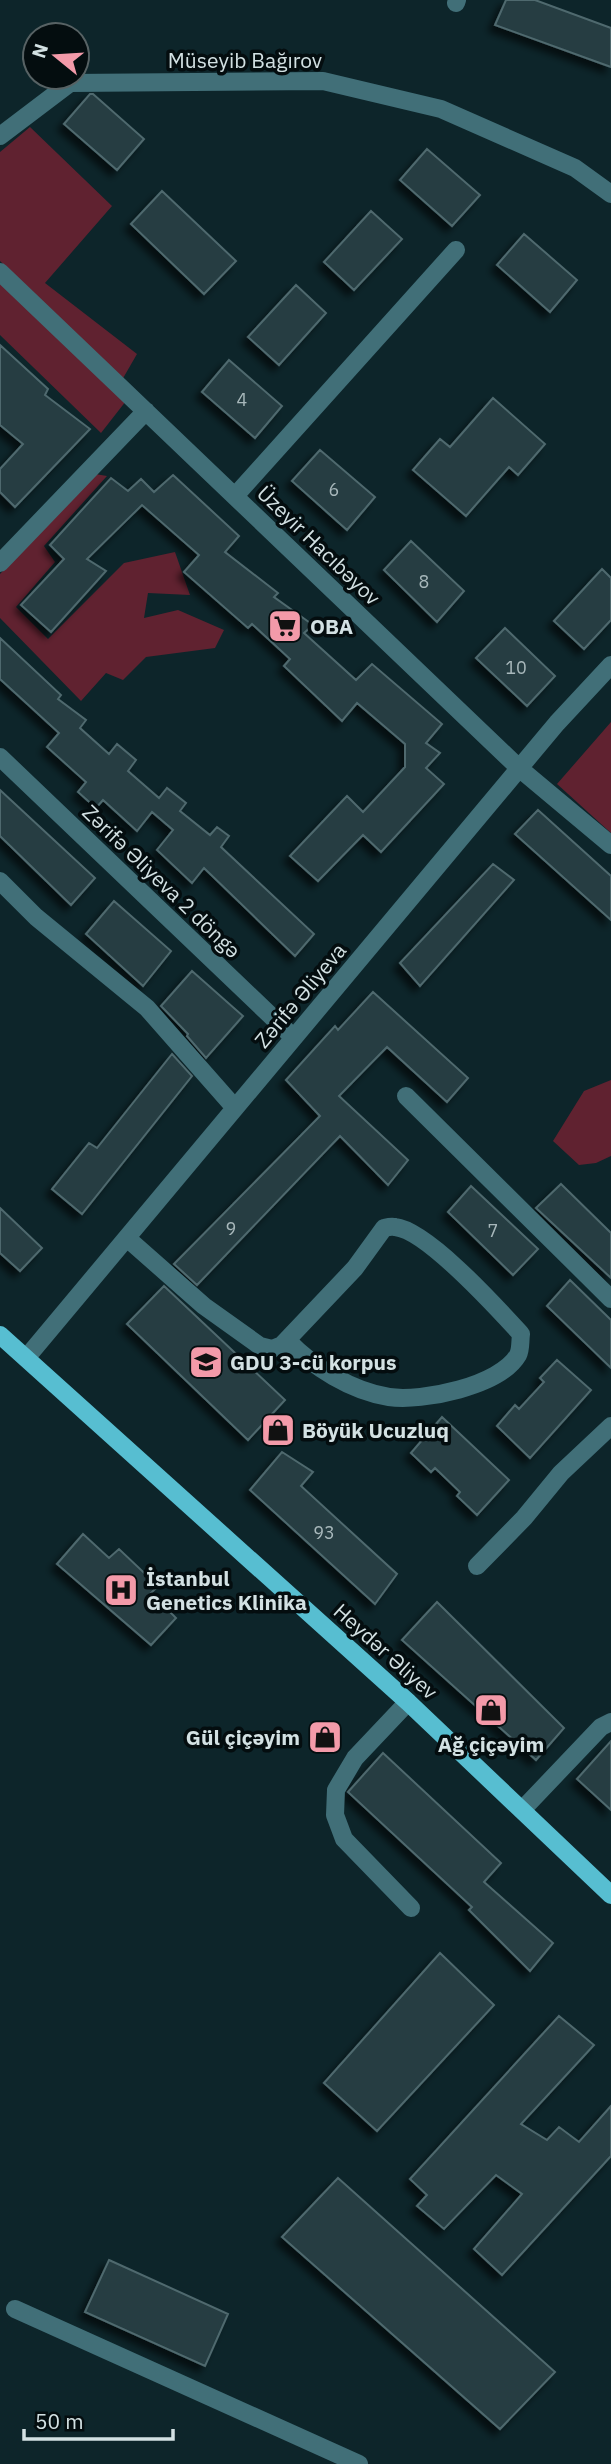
<svg xmlns="http://www.w3.org/2000/svg" width="611" height="2464" font-family="'IBM Plex Sans',sans-serif">
<style>
.green{fill:#602230}
.building{fill:#253d42;stroke:#4f696e;stroke-width:2;filter:url(#shadow)}
.lines{fill:none;stroke-linecap:round;stroke-linejoin:round}
.minor{stroke:#416f78;stroke-width:18}
.major{stroke:#57bed1;stroke-width:18}
.labels{text-anchor:middle;dominant-baseline:central;stroke-width:7;stroke-linejoin:round;paint-order:stroke}
.number-label{font-size:18px;fill:#a8b8bb}
.street-label{font-size:21px;fill:#d3e1e3;stroke:#040d0f}
.poi-label{font-size:21px;font-weight:bold;fill:#d3e1e3;stroke:#040d0f;text-anchor:start}
</style>
<defs>
<filter id="shadow"><feDropShadow dx="-6" dy="6" stdDeviation="3.5" flood-color="#0009"/></filter>
</defs>
<rect width="100%" height="100%" fill="#0d252a"/>
<!-- green -->
<path class="green" d="M 30,127 L 112,206 L 45,283 L 137,354 L 122,380 L 0,261 L 0,152 Z
M 0,280 L 126,401 L 101,433 L 0,335 Z
M 95,474 L 107,476 L 44,546 L 55,562 L 16,607 L 48,639 L 124,563 L 175,552 L 190,595 L 148,593 L 144,618 L 178,610 L 224,630 L 215,648 L 146,657 L 123,680 L 106,673 L 81,701 L 0,618 L 0,574 Z
M 611,722 L 611,833 L 557,784 Z
M 611,1080 L 611,1156 L 596,1163 L 579,1165 L 553,1141 L 584,1091 Z"/>
<!-- building -->
<path class="building" d="M 506,0 L 535,0 L 611,28 L 611,67 L 495,25 Z
M 90,94 L 93,94 L 144,139 L 117,170 L 64,124 Z
M 427,149 L 480,195 L 452,226 L 400,180 Z
M 162,191 L 236,261 L 204,294 L 131,224 Z
M 371,211 L 402,239 L 354,290 L 324,262 Z
M 524,234 L 577,280 L 550,312 L 497,265 Z
M 296,285 L 326,313 L 279,365 L 248,337 Z
M 0,345 L 48,389 L 45,395 L 90,429 L 15,507 L 0,492 L 0,469 L 23,444 L 0,425 Z
M 229,360 L 282,406 L 255,438 L 202,392 Z
M 493,398 L 545,444 L 518,475 L 509,467 L 466,516 L 413,470 L 440,439 L 450,447 Z
M 320,450 L 375,497 L 347,530 L 292,481 Z
M 173,475 L 239,536 L 225,552 L 278,593 L 274,597 L 313,625 L 304,633 L 356,680 L 372,664 L 442,724 L 426,743 L 440,753 L 426,768 L 444,784 L 381,852 L 363,835 L 318,881 L 290,856 L 347,796 L 363,812 L 405,767 L 405,744 L 357,703 L 342,721 L 284,666 L 290,659 L 252,624 L 248,628 L 184,572 L 199,555 L 142,505 L 87,559 L 106,571 L 51,632 L 21,605 L 64,559 L 50,545 L 111,478 L 128,491 L 141,479 L 154,492 Z
M 411,541 L 464,591 L 437,622 L 384,570 Z
M 602,569 L 611,578 L 611,620 L 584,649 L 554,621 Z
M 505,628 L 555,676 L 527,706 L 476,658 Z
M 0,638 L 61,695 L 58,699 L 86,720 L 80,728 L 109,754 L 117,744 L 136,760 L 128,771 L 159,798 L 167,788 L 186,803 L 180,811 L 210,835 L 217,827 L 229,836 L 221,847 L 314,934 L 295,956 L 204,868 L 192,883 L 157,850 L 173,830 L 152,812 L 137,831 L 103,800 L 96,808 L 78,792 L 86,782 L 47,747 L 59,733 L 0,679 Z
M 0,790 L 95,878 L 71,905 L 0,836 Z
M 538,810 L 611,876 L 611,920 L 515,834 Z
M 493,864 L 514,880 L 420,986 L 400,963 Z
M 114,901 L 171,951 L 143,986 L 86,934 Z
M 192,971 L 243,1016 L 206,1058 L 187,1036 L 188,1034 L 161,1006 Z
M 373,992 L 468,1078 L 447,1102 L 387,1047 L 339,1096 L 408,1160 L 388,1185 L 340,1136 L 197,1285 L 174,1264 L 320,1116 L 286,1080 L 335,1026 L 338,1030 Z
M 172,1054 L 192,1076 L 82,1214 L 52,1189 L 89,1143 L 97,1148 Z
M 561,1184 L 611,1233 L 611,1278 L 536,1208 Z
M 471,1186 L 538,1249 L 513,1275 L 448,1212 Z
M 0,1208 L 42,1248 L 20,1271 L 0,1253 Z
M 570,1280 L 611,1320 L 611,1368 L 547,1306 Z
M 164,1286 L 285,1400 L 248,1440 L 127,1324 Z
M 557,1360 L 591,1390 L 530,1458 L 497,1426 L 515,1405 L 519,1409 L 544,1382 L 540,1378 Z
M 442,1417 L 509,1480 L 477,1515 L 457,1496 L 460,1492 L 435,1468 L 431,1472 L 411,1453 Z
M 282,1452 L 313,1472 L 301,1486 L 397,1574 L 375,1604 L 250,1490 Z
M 83,1534 L 109,1558 L 119,1549 L 158,1586 L 151,1593 L 176,1618 L 151,1645 L 57,1564 Z
M 437,1602 L 564,1728 L 536,1760 L 402,1640 Z
M 611,1741 L 611,1810 L 577,1779 Z
M 383,1753 L 501,1863 L 484,1882 L 553,1943 L 530,1971 L 469,1910 L 472,1907 L 348,1792 Z
M 440,1953 L 494,2005 L 377,2131 L 324,2083 Z
M 559,2016 L 594,2045 L 521,2124 L 547,2140 L 559,2127 L 579,2142 L 611,2106 L 611,2156 L 502,2275 L 474,2249 L 522,2194 L 496,2175 L 444,2229 L 417,2206 L 427,2195 L 410,2179 Z
M 338,2178 L 555,2372 L 500,2429 L 282,2237 Z
M 109,2260 L 228,2314 L 205,2366 L 85,2312 Z"/>
<g class="lines">
<!-- minor -->
<path class="minor" d="M 456,3 L 457,0
M 0,136 L 70,83 L 323,81 L 441,109 L 575,168 L 611,194
M 0,272 L 519,768 L 611,845
M 235,496 L 456,250
M 0,563 L 146,411
M 0,757 L 293,1037
M 0,881 L 36,917 L 147,1008 L 235,1108
M 406,1096 L 611,1299
M 128,1239 L 204,1306 L 260,1346 L 272,1349 L 282,1345 L 355,1268 L 384,1228 C 388,1227 391,1226 395,1227 C 427,1230 498,1309 521,1334 C 520,1341 521,1349 518,1355 C 500,1386 422,1402 389,1397 C 351,1391 313,1367 287,1340
M 27,1357 L 557,723 L 611,665
M 477,1566 L 524,1518 L 561,1473 L 611,1426
M 408,1702 L 355,1758 L 336,1790 L 335,1815 L 344,1839 L 411,1908
M 522,1810 L 601,1727 L 611,1722
M 15,2309 L 359,2464"/>
<!-- major -->
<path class="major" d="M 0,1335 L 408,1702 L 611,1895"/>
</g>
<!-- icons -->
<defs>
<g id="supermarket-square" transform="scale(1.75)"><rect x="-9" y="-9" width="18" height="18" rx="4" fill="#f39aa9" stroke="#040d0f"/><path d="M-6-5.5h2.5l.6 2H6L4.5 2H-2.5L-4.4-4H-6ZM-1.5 3.2a1.3 1.3 0 1 0 .1 0ZM3 3.2a1.3 1.3 0 1 0 .1 0Z" fill="#111"/></g>
<g id="university-square" transform="scale(1.75)"><rect x="-9" y="-9" width="18" height="18" rx="4" fill="#f39aa9" stroke="#040d0f"/><path d="M0-5L7-2L0 1L-7-2ZM-4 1L0 2.5L4 1V4Q0 6-4 4Z" fill="#111"/></g>
<g id="shop-square" transform="scale(1.75)"><rect x="-9" y="-9" width="18" height="18" rx="4" fill="#f39aa9" stroke="#040d0f"/><path d="M-5-2.5h2.3a2.7 3.5 0 0 1 5.4 0H5L5.5 6h-11ZM-1.5-2.5h3a1.5 2.3 0 0 0-3 0Z" fill="#111"/></g>
<g id="hospital-square" transform="scale(1.75)"><rect x="-9" y="-9" width="18" height="18" rx="4" fill="#f39aa9" stroke="#040d0f"/><path d="M-5-5h3v3.5h4V-5h3V5h-3V1.5h-4V5h-3Z" fill="#111"/></g>
</defs>
<g fill-rule="evenodd">
<use href="#supermarket-square" x="285" y="626"/>
<use href="#university-square" x="206" y="1362"/>
<use href="#shop-square" x="278" y="1430"/>
<use href="#hospital-square" x="121" y="1590"/>
<use href="#shop-square" x="491" y="1710"/>
<use href="#shop-square" x="325" y="1737"/>
</g>
<g class="labels">
<!-- number labels -->
<g class="number-label">
<text x="242" y="399">4</text>
<text x="334" y="489">6</text>
<text x="424" y="581">8</text>
<text x="516" y="667">10</text>
<text x="231" y="1228">9</text>
<text x="493" y="1230">7</text>
<text x="324" y="1532">93</text>
</g>
<!-- street labels -->
<g class="street-label">
<text x="245" y="60">Müseyib Bağırov</text>
<text transform="translate(319 545) rotate(44)">Üzeyir Hacıbəyov</text>
<text transform="translate(162 881) rotate(44)">Zərifə Əliyeva 2 döngə</text>
<text transform="translate(300 995) rotate(-50)">Zərifə Əliyeva</text>
<text transform="translate(386 1651) rotate(42)">Heydər Əliyev</text>
</g>
<!-- poi labels -->
<g class="poi-label">
<text x="310" y="626">OBA</text>
<text x="230" y="1362">GDU 3-cü korpus</text>
<text x="302" y="1430">Böyük Ucuzluq</text>
<text x="146" y="1578">İstanbul<tspan x="146" dy="24">Genetics Klinika</tspan></text>
<text x="300" y="1737" text-anchor="end">Gül çiçəyim</text>
<text x="491" y="1744" text-anchor="middle">Ağ çiçəyim</text>
</g>
</g>
<!-- north arrow -->
<g transform="translate(56 56) rotate(288)"><circle r="33" fill="#040d0f" stroke="#576264" stroke-width="2"/>
<path d="M0-5L12 26L0 18L-12 26Z" fill="#f39aa9"/>
<text y="-10" font-size="19" font-weight="bold" text-anchor="middle" fill="#d3e1e3">N</text>
</g>
<!-- scale -->
<path d="M24 2429v10h149v-10" fill="none" stroke="#d3e1e3" stroke-width="3.5"/>
<text x="35" y="2429" font-size="21" fill="#d3e1e3" stroke="#040d0f" stroke-width="5" paint-order="stroke">50 m</text>
</svg>
